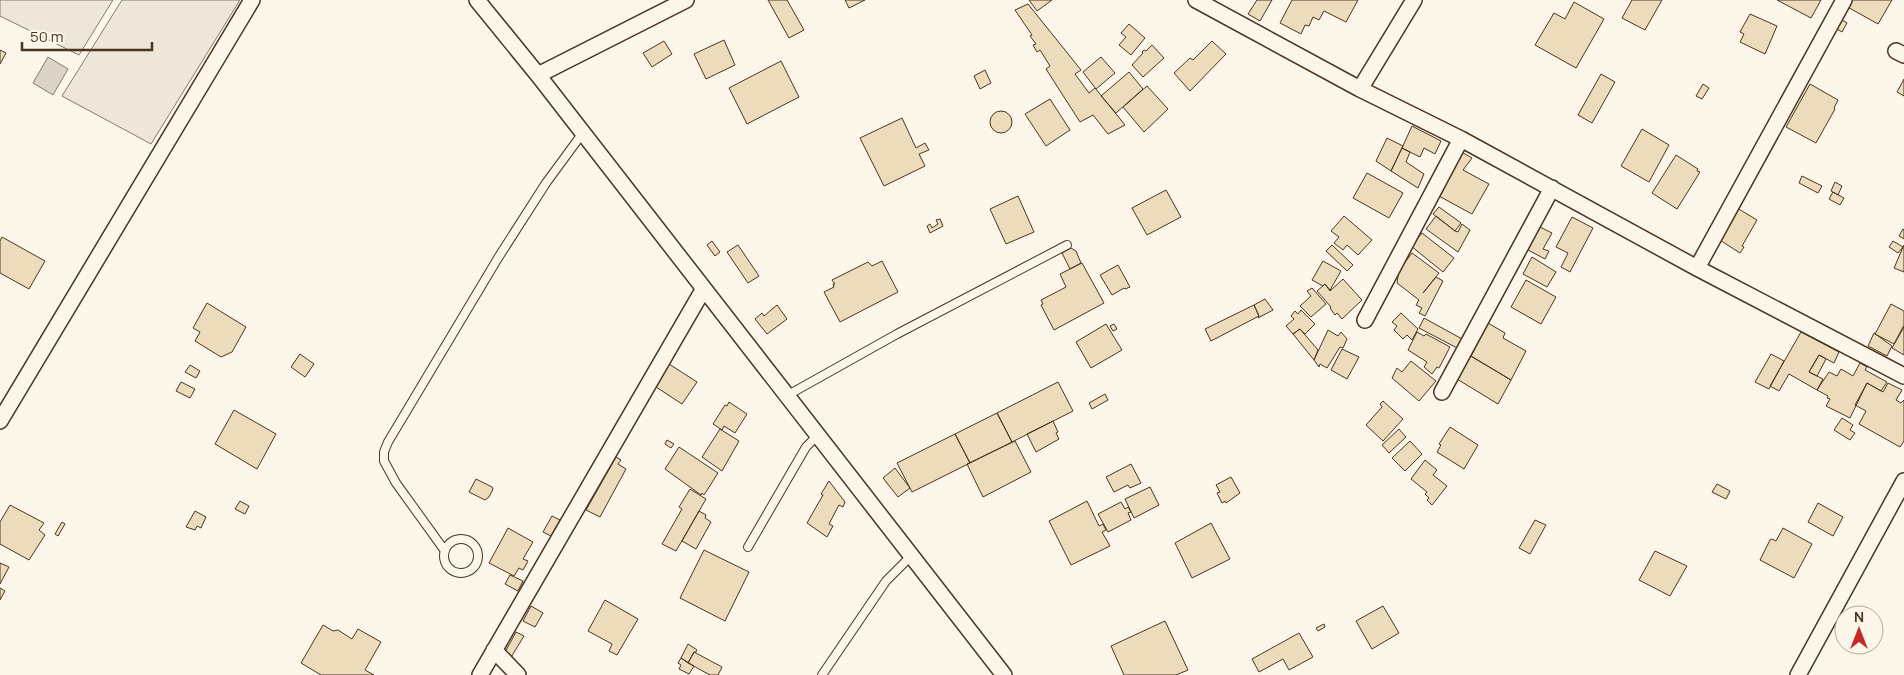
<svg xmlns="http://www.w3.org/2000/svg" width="1904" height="675" font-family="Manrope,sans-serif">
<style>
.green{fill:#ede6d9;stroke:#887966}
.water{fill:#dcd4c6;stroke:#887966}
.building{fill:#ecdcbc;stroke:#4a3520}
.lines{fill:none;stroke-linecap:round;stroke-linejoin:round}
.lane-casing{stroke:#4a3520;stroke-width:10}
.street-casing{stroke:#4a3520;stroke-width:18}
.lane{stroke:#fbf6e9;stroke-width:8}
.street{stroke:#fbf6e9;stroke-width:15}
</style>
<rect width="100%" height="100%" fill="#fbf6e9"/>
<!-- green -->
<path class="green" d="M 0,0 L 113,0 L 79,55 L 0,16 Z
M 122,0 L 240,0 L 151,144 L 62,96 Z"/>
<!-- water -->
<path class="water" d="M 48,57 L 68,69 L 53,95 L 33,83 Z"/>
<!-- building -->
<path class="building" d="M 768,0 L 787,0 L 804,30 L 789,38 Z
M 845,0 L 865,0 L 849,8 Z
M 1029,0 L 1052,0 L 1037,11 Z
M 1257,0 L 1272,0 L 1260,21 L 1248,14 Z
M 1292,0 L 1358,0 L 1346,22 L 1324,11 L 1319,20 L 1313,17 L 1309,26 L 1305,25 L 1301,34 L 1280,23 Z
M 1632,0 L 1662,0 L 1645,30 L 1622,18 Z
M 1777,0 L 1821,0 L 1811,18 Z
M 1846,0 L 1892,0 L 1878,24 L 1844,5 Z
M 1574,2 L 1604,19 L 1576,68 L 1535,45 L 1554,13 L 1565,19 Z
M 1028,4 L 1081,70 L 1075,74 L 1089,93 L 1095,88 L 1125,125 L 1108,134 L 1093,115 L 1080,122 L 1046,69 L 1050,66 L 1040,50 L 1037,52 L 1033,45 L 1036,44 L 1030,36 L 1032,35 L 1015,10 Z
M 1750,14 L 1777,26 L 1765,54 L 1740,42 L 1744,34 L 1740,32 Z
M 1837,17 L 1847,23 L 1842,32 L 1832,26 Z
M 1129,24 L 1145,38 L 1131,55 L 1119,45 L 1126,37 L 1121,33 Z
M 724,40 L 735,65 L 706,79 L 694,54 Z
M 664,41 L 672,54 L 652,67 L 643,53 Z
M 1212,41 L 1226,54 L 1190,91 L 1174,73 L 1190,58 L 1193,60 Z
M 1152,45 L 1164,58 L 1143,77 L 1132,65 L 1143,53 L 1142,52 L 1144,50 L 1146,51 Z
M 0,50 L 6,53 L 0,64 Z
M 1101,57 L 1115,73 L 1096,89 L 1083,72 Z
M 781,61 L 799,97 L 747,124 L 729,88 Z
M 985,70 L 991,83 L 980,89 L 974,76 Z
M 1129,72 L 1143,89 L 1116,113 L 1101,96 Z
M 1601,74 L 1615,82 L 1592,123 L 1578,115 Z
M 1904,79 L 1904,96 L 1897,92 Z
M 1703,84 L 1709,88 L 1702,99 L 1696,96 Z
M 1810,84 L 1838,100 L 1834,108 L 1835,109 L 1816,143 L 1786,127 Z
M 1147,86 L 1168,109 L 1144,132 L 1123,107 Z
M 1050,99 L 1070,130 L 1046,146 L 1025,114 Z
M990 122a11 11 0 1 1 22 0a11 11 0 1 1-22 0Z
M 902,118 L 916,148 L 925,143 L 929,150 L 919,154 L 925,166 L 884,186 L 860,138 Z
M 1412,126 L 1441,141 L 1435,154 L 1424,148 L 1420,157 L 1402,148 Z
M 1642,129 L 1669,145 L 1649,182 L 1621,166 Z
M 1387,138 L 1403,146 L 1391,171 L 1376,161 Z
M 1402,148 L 1410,152 L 1406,162 L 1424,174 L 1418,188 L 1391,171 Z
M 1458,150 L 1472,158 L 1463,170 L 1489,184 L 1472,214 L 1437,195 Z
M 1676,155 L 1698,169 L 1697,171 L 1700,172 L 1677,209 L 1652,193 Z
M 1367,173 L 1403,193 L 1389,218 L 1353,198 Z
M 1802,176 L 1822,186 L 1818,193 L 1799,183 Z
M 1835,182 L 1842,186 L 1838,195 L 1831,191 Z
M 1166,190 L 1181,217 L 1147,235 L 1132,208 Z
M 1833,192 L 1844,198 L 1840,205 L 1829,199 Z
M 1018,196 L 1034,232 L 1006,244 L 990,209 Z
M 1732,205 L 1757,220 L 1742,246 L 1744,247 L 1740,253 L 1715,237 Z
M 1439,207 L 1461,223 L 1455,231 L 1433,214 Z
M 1344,216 L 1372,240 L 1358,255 L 1347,245 L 1343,250 L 1334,243 L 1339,237 L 1331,231 Z
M 1436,216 L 1455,231 L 1458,232 L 1462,224 L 1470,230 L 1458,252 L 1426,229 Z
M 1572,217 L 1593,228 L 1570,272 L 1561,267 L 1568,253 L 1556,247 Z
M 940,219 L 943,226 L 930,233 L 927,226 L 930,224 L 932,228 L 938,224 L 936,220 Z
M 1540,227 L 1552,233 L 1543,249 L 1549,251 L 1545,259 L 1528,250 Z
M 1903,229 L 1904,230 L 1904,239 L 1899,236 Z
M 1422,233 L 1454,258 L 1443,272 L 1411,246 Z
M 2,237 L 45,261 L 29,289 L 0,273 L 0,241 Z
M 712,241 L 720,252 L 715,256 L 707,245 Z
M 1893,241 L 1903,247 L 1898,253 L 1889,247 Z
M 738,245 L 759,276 L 748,283 L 727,252 Z
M 1332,245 L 1353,265 L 1347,271 L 1326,251 Z
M 1904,245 L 1904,272 L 1894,268 Z
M 1071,248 L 1076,251 L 1081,263 L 1070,269 L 1062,253 Z
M 1412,253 L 1439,273 L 1423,293 L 1436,277 L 1443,281 L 1425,316 L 1419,313 L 1422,308 L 1416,305 L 1419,300 L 1397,283 L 1399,270 Z
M 1532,257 L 1556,272 L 1547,287 L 1523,274 Z
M 882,261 L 898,292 L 840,322 L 824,292 L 834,287 L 833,284 L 835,284 L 832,280 L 868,262 L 872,266 Z
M 1323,261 L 1341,271 L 1330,290 L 1325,284 L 1323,286 L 1312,280 Z
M 1082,263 L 1104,303 L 1054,330 L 1041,305 L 1043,304 L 1041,300 L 1066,287 L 1060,274 Z
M 1118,265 L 1130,287 L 1125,289 L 1124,288 L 1112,295 L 1100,275 Z
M 1343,279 L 1362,300 L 1342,319 L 1337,313 L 1335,315 L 1330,308 L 1331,307 L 1317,291 L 1325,284 L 1330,291 Z
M 1526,280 L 1556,297 L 1541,324 L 1511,307 Z
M 1312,288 L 1326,304 L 1311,317 L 1300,306 L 1311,296 L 1307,291 Z
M 1265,299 L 1273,310 L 1258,318 L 1259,316 L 1254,305 Z
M 207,303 L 246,327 L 232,352 L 221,357 L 195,341 L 200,332 L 193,328 Z
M 1891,304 L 1904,311 L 1904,325 L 1894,344 L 1875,334 Z
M 777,305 L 787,319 L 767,334 L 755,319 L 762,313 L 764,316 Z
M 1254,305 L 1259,316 L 1211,341 L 1205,329 Z
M 1301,310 L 1315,324 L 1305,334 L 1300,329 L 1293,334 L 1286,326 L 1294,319 L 1291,316 L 1295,311 L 1298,314 Z
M 1401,313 L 1418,329 L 1412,340 L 1407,335 L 1403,339 L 1394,330 L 1397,326 L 1392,322 Z
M 1424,318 L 1464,340 L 1459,349 L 1419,328 Z
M 1488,323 L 1505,333 L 1503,338 L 1526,351 L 1511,380 L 1471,356 Z
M 1106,324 L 1122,350 L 1091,368 L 1076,342 Z
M 1114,324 L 1117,329 L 1113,331 L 1110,326 Z
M 1904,327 L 1904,355 L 1892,348 Z
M 1300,329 L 1318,350 L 1314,360 L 1293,334 Z
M 1328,330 L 1338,336 L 1341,332 L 1347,339 L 1343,348 L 1340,347 L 1327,368 L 1320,364 L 1319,367 L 1314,360 Z
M 1417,332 L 1424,336 L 1426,334 L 1450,347 L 1439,368 L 1437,367 L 1432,374 L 1424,367 L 1427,362 L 1408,350 Z
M 1801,332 L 1839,352 L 1834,363 L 1819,355 L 1809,372 L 1823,379 L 1817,390 L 1789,374 L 1779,391 L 1770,386 Z
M 1874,333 L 1892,346 L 1887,356 L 1868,346 Z
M 1342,349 L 1359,357 L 1347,379 L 1331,370 Z
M 300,354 L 314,364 L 305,377 L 291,367 Z
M 1771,354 L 1784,361 L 1769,389 L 1755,382 Z
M 1469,355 L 1511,380 L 1498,404 L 1457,379 Z
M 1819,355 L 1826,359 L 1817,376 L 1809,372 Z
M 1411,361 L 1436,381 L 1419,401 L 1392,378 L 1397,368 L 1402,372 Z
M 1860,363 L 1867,367 L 1865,370 L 1887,382 L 1881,391 L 1867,383 L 1850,418 L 1826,406 L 1830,399 L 1827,398 L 1828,396 L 1817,390 L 1829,372 L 1837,376 L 1841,369 L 1853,376 Z
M 669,364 L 697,382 L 682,404 L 656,387 Z
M 190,365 L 200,371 L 196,378 L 185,372 Z
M 181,382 L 195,389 L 190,398 L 176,391 Z
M 1058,382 L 1073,411 L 1012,442 L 997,413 Z
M 1867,383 L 1883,392 L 1888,383 L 1902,390 L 1896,400 L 1901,403 L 1904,400 L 1904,441 L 1900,447 L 1859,424 L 1866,411 L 1855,405 Z
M 1105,394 L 1108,400 L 1092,409 L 1089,403 Z
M 1383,401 L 1403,419 L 1383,441 L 1366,425 L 1382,407 L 1380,404 Z
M 729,402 L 747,414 L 735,433 L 724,426 L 722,430 L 713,424 L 725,405 L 727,406 Z
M 234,410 L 276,434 L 257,469 L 215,444 Z
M 997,413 L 1012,442 L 970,463 L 955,434 Z
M 1842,418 L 1853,425 L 1850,430 L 1855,433 L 1850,440 L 1834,430 Z
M 1053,421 L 1058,432 L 1056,433 L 1059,439 L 1036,452 L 1027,434 Z
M 1450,427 L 1478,445 L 1464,469 L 1437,452 L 1441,445 L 1439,444 Z
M 720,429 L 739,441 L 722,471 L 702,457 Z
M 1399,429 L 1406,437 L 1389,453 L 1382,445 Z
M 955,434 L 970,463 L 912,492 L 897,463 Z
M 667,440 L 674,444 L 671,448 L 665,444 Z
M 1015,441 L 1031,472 L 983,497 L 967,464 Z
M 1410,441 L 1422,454 L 1405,471 L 1392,458 Z
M 679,447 L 718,473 L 704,495 L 702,493 L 701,495 L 665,469 Z
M 616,457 L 621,460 L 618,464 L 626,469 L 600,517 L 586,510 Z
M 1425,460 L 1437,470 L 1433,475 L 1447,486 L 1432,505 L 1427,500 L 1429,498 L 1425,494 L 1427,492 L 1411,479 Z
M 1131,464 L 1141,483 L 1130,488 L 1128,485 L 1114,492 L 1106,477 Z
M 895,468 L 910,488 L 898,497 L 883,478 Z
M 1231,477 L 1240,493 L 1226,503 L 1225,501 L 1222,503 L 1217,493 L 1220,492 L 1216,485 Z
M 476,479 L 492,487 L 493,489 L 489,497 L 485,500 L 469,492 Z
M 829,481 L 845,502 L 843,507 L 839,505 L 829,524 L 833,526 L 827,537 L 807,523 L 823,495 L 821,494 Z
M 1717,484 L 1730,491 L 1726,499 L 1712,492 Z
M 1150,487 L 1159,505 L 1134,518 L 1125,499 Z
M 690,489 L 706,499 L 676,551 L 662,544 L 682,509 L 679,507 Z
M 240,501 L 249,506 L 245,514 L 235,509 Z
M 1087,501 L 1099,526 L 1103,524 L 1106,530 L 1102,532 L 1110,546 L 1071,565 L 1049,521 Z
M 1121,502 L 1125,509 L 1128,507 L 1131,512 L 1128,513 L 1131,520 L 1108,532 L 1098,514 Z
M 1818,503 L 1843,517 L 1833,536 L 1808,522 Z
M 10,505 L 44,523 L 39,530 L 45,535 L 29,560 L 0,544 L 0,522 Z
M 195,511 L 206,517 L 201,528 L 197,526 L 195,530 L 186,527 Z
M 699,511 L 706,515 L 705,518 L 711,522 L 696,549 L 682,541 Z
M 552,516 L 560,520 L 551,536 L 543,532 Z
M 1535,520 L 1546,525 L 1530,554 L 1519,548 Z
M 62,522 L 65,524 L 58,536 L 55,534 Z
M 1211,523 L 1230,559 L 1192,578 L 1175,543 Z
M 508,528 L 533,542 L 523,559 L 528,561 L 523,570 L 519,568 L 514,576 L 489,563 Z
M 1783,528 L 1812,544 L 1794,578 L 1760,560 L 1770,540 L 1772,539 L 1776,541 Z
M 704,550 L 749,572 L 725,621 L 680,598 Z
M 1655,551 L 1687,566 L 1670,596 L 1639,580 Z
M 0,563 L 9,567 L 0,584 Z
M 510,575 L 523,581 L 518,591 L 505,584 Z
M 0,588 L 5,591 L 0,600 Z
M 605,600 L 638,619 L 617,655 L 609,651 L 612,644 L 588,631 Z
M 531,606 L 543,613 L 535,627 L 523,621 Z
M 1383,606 L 1399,633 L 1372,649 L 1356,621 Z
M 1165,621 L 1188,670 L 1176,675 L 1124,675 L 1111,646 Z
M 1324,624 L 1325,627 L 1318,631 L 1316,628 Z
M 323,625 L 333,631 L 338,630 L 352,639 L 358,629 L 381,642 L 365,670 L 374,675 L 321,675 L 301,663 Z
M 516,632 L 524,636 L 510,659 L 504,654 Z
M 1299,633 L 1313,657 L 1289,670 L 1283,659 L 1259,672 L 1252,659 Z
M 688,644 L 697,650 L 696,652 L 694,652 L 688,663 L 681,658 Z
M 694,652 L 722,667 L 718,675 L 710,675 L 688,663 Z
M 681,658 L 694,666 L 689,674 L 679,669 L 681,665 L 678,663 Z"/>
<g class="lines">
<!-- lane casing -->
<g class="lane-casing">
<path id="lane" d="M 788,395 L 897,334 L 1067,245
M444 556a17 17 0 1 1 34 0a17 17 0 1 1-34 0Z
M 748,547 L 806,447 L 818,435
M 445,551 L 396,483 L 384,461 L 384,452 L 388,442 L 498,258 L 546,183 L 582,134
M 822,675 L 886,581 L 912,555"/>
</g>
<!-- street casing -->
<g class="street-casing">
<path id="street" d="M 477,0 L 538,75 L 1004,675
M 1196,0 L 1360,89 L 1461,139
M 1896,51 L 1904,55
M 538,75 L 686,0
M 1360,89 L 1414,0
M 1697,268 L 1844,0
M 1365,320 L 1461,139 L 1697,268 L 1904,376
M 1442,392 L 1552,188
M 0,421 L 252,0
M 494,650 L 518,675
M 480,675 L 703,290
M 1798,675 L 1904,481"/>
</g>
<!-- lane -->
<use href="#lane" class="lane"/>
<!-- street -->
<use href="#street" class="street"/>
</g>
<!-- north arrow -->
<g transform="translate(1859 630)"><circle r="24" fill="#fbf6e9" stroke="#b4a999"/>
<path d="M0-4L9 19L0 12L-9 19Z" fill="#c62828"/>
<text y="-8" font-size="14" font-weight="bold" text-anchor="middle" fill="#4a3520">N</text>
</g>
<!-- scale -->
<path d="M22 42v8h130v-8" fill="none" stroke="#4a3520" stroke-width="2.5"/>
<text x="30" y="42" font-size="15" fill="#4a3520" stroke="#fbf6e9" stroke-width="4" paint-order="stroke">50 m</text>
</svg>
